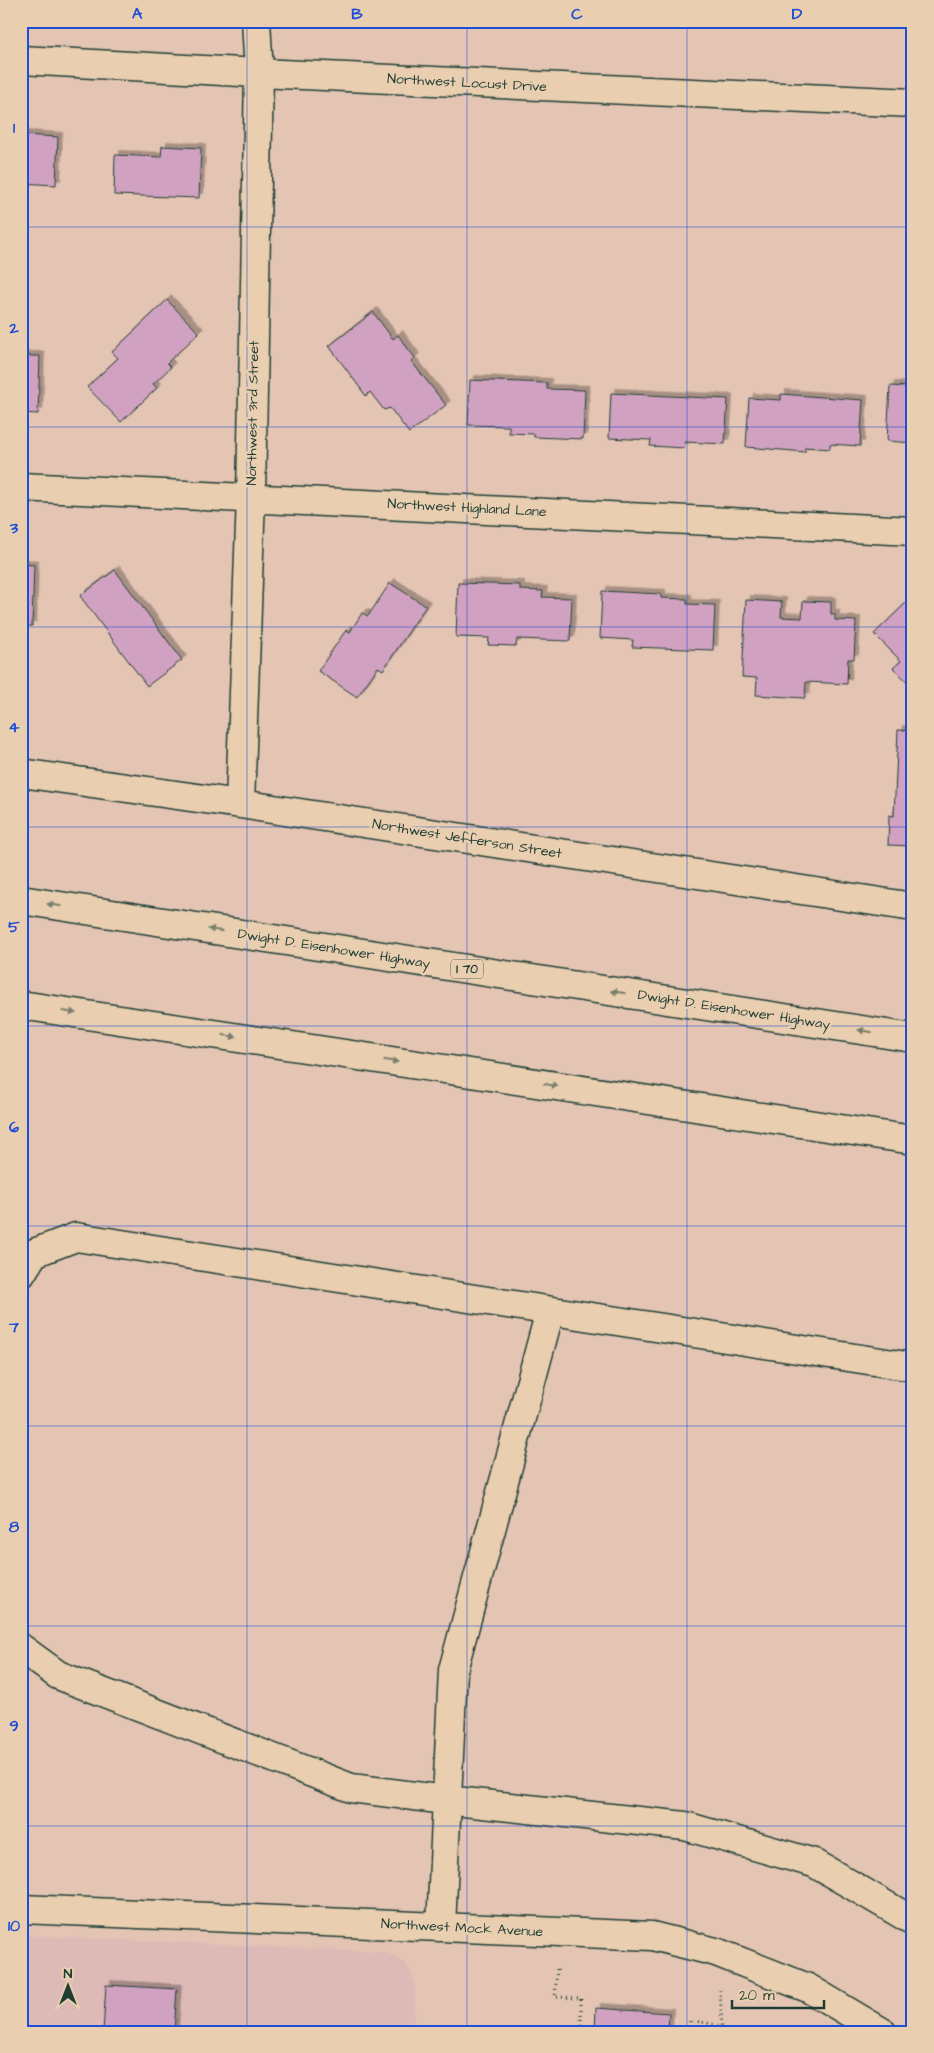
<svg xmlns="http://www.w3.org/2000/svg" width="934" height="2053" font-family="'Architects Daughter',sans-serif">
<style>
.built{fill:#debab7}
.building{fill:#d1a1c1;stroke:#1f3d34;filter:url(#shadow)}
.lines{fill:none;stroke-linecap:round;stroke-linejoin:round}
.minor-casing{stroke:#1f3d34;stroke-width:31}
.highway-casing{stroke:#1f3d34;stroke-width:31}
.path{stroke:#1f3d34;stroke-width:3;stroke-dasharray:1 4;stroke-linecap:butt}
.minor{stroke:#e9ceb0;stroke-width:28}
.highway{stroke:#e9ceb0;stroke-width:28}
.oneway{fill:#7a7e6c}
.grid{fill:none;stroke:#1d4ed8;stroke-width:1;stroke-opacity:0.55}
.labels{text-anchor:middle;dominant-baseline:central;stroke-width:5;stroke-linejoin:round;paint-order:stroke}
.shield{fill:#e9ceb0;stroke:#5c6859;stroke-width:1}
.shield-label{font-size:12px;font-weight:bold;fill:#1f3d34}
.street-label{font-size:14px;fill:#1f3d34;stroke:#e9ceb0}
.neatline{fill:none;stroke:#1d4ed8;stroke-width:2}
.grid-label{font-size:16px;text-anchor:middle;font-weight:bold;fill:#1d4ed8}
</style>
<defs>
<filter id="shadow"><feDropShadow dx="4.5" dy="-4.5" stdDeviation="0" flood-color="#0004"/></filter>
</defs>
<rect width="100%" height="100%" fill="#e4c5b3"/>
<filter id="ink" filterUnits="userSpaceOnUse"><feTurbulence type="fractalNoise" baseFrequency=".02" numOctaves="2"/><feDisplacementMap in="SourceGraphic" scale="10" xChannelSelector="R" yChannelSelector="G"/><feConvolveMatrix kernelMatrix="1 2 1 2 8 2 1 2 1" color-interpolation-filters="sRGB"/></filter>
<g filter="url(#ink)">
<!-- built -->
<path class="built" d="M 21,1935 L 385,1952 L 396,1957 L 406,1964 L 412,1974 L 415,1985 L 414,2032 L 21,2032 Z"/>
<!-- building -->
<path class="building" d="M 796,21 L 836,21 L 835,24 Z
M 21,135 L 58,137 L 56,185 L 21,183 Z
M 162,146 L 201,148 L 199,198 L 114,195 L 115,155 L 161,157 Z
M 167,300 L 199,333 L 167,363 L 171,367 L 153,384 L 157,388 L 121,422 L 87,387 L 118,358 L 112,352 Z
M 373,312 L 393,339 L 398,335 L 415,358 L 411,361 L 446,405 L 409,433 L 390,408 L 384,410 L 370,392 L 366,396 L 329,346 Z
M 21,356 L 40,356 L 38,414 L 21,413 Z
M 470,380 L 547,383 L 547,389 L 585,390 L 583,439 L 534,437 L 534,434 L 509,433 L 509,426 L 468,425 Z
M 911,385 L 913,385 L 913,443 L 887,441 L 890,386 L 910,387 Z
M 611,393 L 728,399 L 725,444 L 685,442 L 684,448 L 650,446 L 651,440 L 609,438 Z
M 781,394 L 863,400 L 860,446 L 830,444 L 830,449 L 805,447 L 805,452 L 746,447 L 749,398 L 781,400 Z
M 21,564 L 34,565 L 32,626 L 21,626 Z
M 115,570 L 182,660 L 147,686 L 80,596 Z
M 390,583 L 426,606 L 383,670 L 378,667 L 357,697 L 318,671 L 346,630 L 350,632 L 362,613 L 368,616 Z
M 458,583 L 520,585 L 520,590 L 543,591 L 542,597 L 572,598 L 570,641 L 517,639 L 516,646 L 488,645 L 489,638 L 456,637 Z
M 602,591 L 661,594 L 661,598 L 687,599 L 687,604 L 715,605 L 713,650 L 632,647 L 633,640 L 600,638 Z
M 913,596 L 913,687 L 893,668 L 901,661 L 874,634 Z
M 746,600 L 782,602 L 781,617 L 802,618 L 803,601 L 831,602 L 831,614 L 835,614 L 835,620 L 856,621 L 854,659 L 848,659 L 847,684 L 806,682 L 805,698 L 756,695 L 757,678 L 742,677 Z
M 898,730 L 913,731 L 913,846 L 888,845 L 889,815 L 894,816 Z
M 106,1985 L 177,1989 L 174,2032 L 103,2032 Z
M 596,2008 L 669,2013 L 668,2032 L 595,2032 Z"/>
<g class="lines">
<!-- minor casing -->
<g class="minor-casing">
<path id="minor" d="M 21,60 L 259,73 L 913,103
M 21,487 L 913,531
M 21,773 L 240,804 L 913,907
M 240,804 L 251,497 L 259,73 L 256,21
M 21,1274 L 34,1253 L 76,1237 L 913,1367
M 21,1648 L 58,1675 L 351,1788 L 446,1800 L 685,1826 L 814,1863 L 913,1921
M 21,1909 L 652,1936 L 716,1952 L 808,1988 L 882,2032
M 441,1927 L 453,1670 L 550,1311"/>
</g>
<!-- highway casing -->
<g class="highway-casing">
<path id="highway" d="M 21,900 L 913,1038
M 21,1005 L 913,1140"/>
</g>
<!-- path -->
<path class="path" d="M 557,1969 L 555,1997 L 581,1998 L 581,2032
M 689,2032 L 690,2020 L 722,2026 L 720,1990"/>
<!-- minor -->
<use href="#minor" class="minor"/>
<!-- highway -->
<use href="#highway" class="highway"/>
</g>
<!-- one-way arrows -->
<defs><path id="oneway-solid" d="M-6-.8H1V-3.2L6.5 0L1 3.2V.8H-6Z" transform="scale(1.25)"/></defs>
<g class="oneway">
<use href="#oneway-solid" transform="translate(54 905) rotate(-171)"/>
<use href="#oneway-solid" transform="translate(215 930) rotate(-171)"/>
<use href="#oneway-solid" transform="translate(618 992) rotate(-171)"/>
<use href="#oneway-solid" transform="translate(69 1012) rotate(9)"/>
<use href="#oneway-solid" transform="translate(865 1031) rotate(-171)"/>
<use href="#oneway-solid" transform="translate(230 1036) rotate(9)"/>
<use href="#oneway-solid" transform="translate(391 1061) rotate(9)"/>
<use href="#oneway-solid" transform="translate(551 1085) rotate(9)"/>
</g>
</g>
<!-- grid -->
<path class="grid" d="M 247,21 L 247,2032M 467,21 L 467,2032M 687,21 L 687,2032M 21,227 L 913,227M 21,427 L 913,427M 21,627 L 913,627M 21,827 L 913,827M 21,1026 L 913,1026M 21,1226 L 913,1226M 21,1426 L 913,1426M 21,1626 L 913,1626M 21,1826 L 913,1826"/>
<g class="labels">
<!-- shield labels -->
<rect class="shield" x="451" y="959.5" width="32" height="19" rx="4"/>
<g class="shield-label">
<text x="467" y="969">I 70</text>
</g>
<!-- street labels -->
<g class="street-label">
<text transform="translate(467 83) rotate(3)">Northwest Locust Drive</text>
<text transform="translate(253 413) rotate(-89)">Northwest 3rd Street</text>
<text transform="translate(467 508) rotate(3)">Northwest Highland Lane</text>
<text transform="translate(467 839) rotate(9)">Northwest Jefferson Street</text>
<text transform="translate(334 949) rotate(9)">Dwight D. Eisenhower Highway</text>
<text transform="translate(734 1010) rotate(9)">Dwight D. Eisenhower Highway</text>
<text transform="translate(462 1928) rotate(3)">Northwest Mock Avenue</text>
</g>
</g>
<!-- margin -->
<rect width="934" height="2053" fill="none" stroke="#e9ceb0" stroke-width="55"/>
<!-- north arrow -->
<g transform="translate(68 1986)" stroke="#e9ceb0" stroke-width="4" paint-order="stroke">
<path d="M0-4L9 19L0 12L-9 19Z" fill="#1f3d34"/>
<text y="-8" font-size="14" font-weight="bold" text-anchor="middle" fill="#1f3d34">N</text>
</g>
<!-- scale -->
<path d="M732 2000v8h92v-8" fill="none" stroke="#1f3d34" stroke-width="2.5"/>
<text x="739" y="2000" font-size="15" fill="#1f3d34" stroke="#e9ceb0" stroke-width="4" paint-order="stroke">20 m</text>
<rect x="28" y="28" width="878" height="1998" class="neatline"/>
<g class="grid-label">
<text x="137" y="19">A</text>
<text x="357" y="19">B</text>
<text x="577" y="19">C</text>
<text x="797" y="19">D</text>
<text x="14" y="133">1</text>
<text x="14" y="333">2</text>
<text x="14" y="533">3</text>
<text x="14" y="732">4</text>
<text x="14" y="932">5</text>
<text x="14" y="1132">6</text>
<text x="14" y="1332">7</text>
<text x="14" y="1532">8</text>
<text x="14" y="1731">9</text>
<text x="14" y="1931">10</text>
</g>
</svg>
